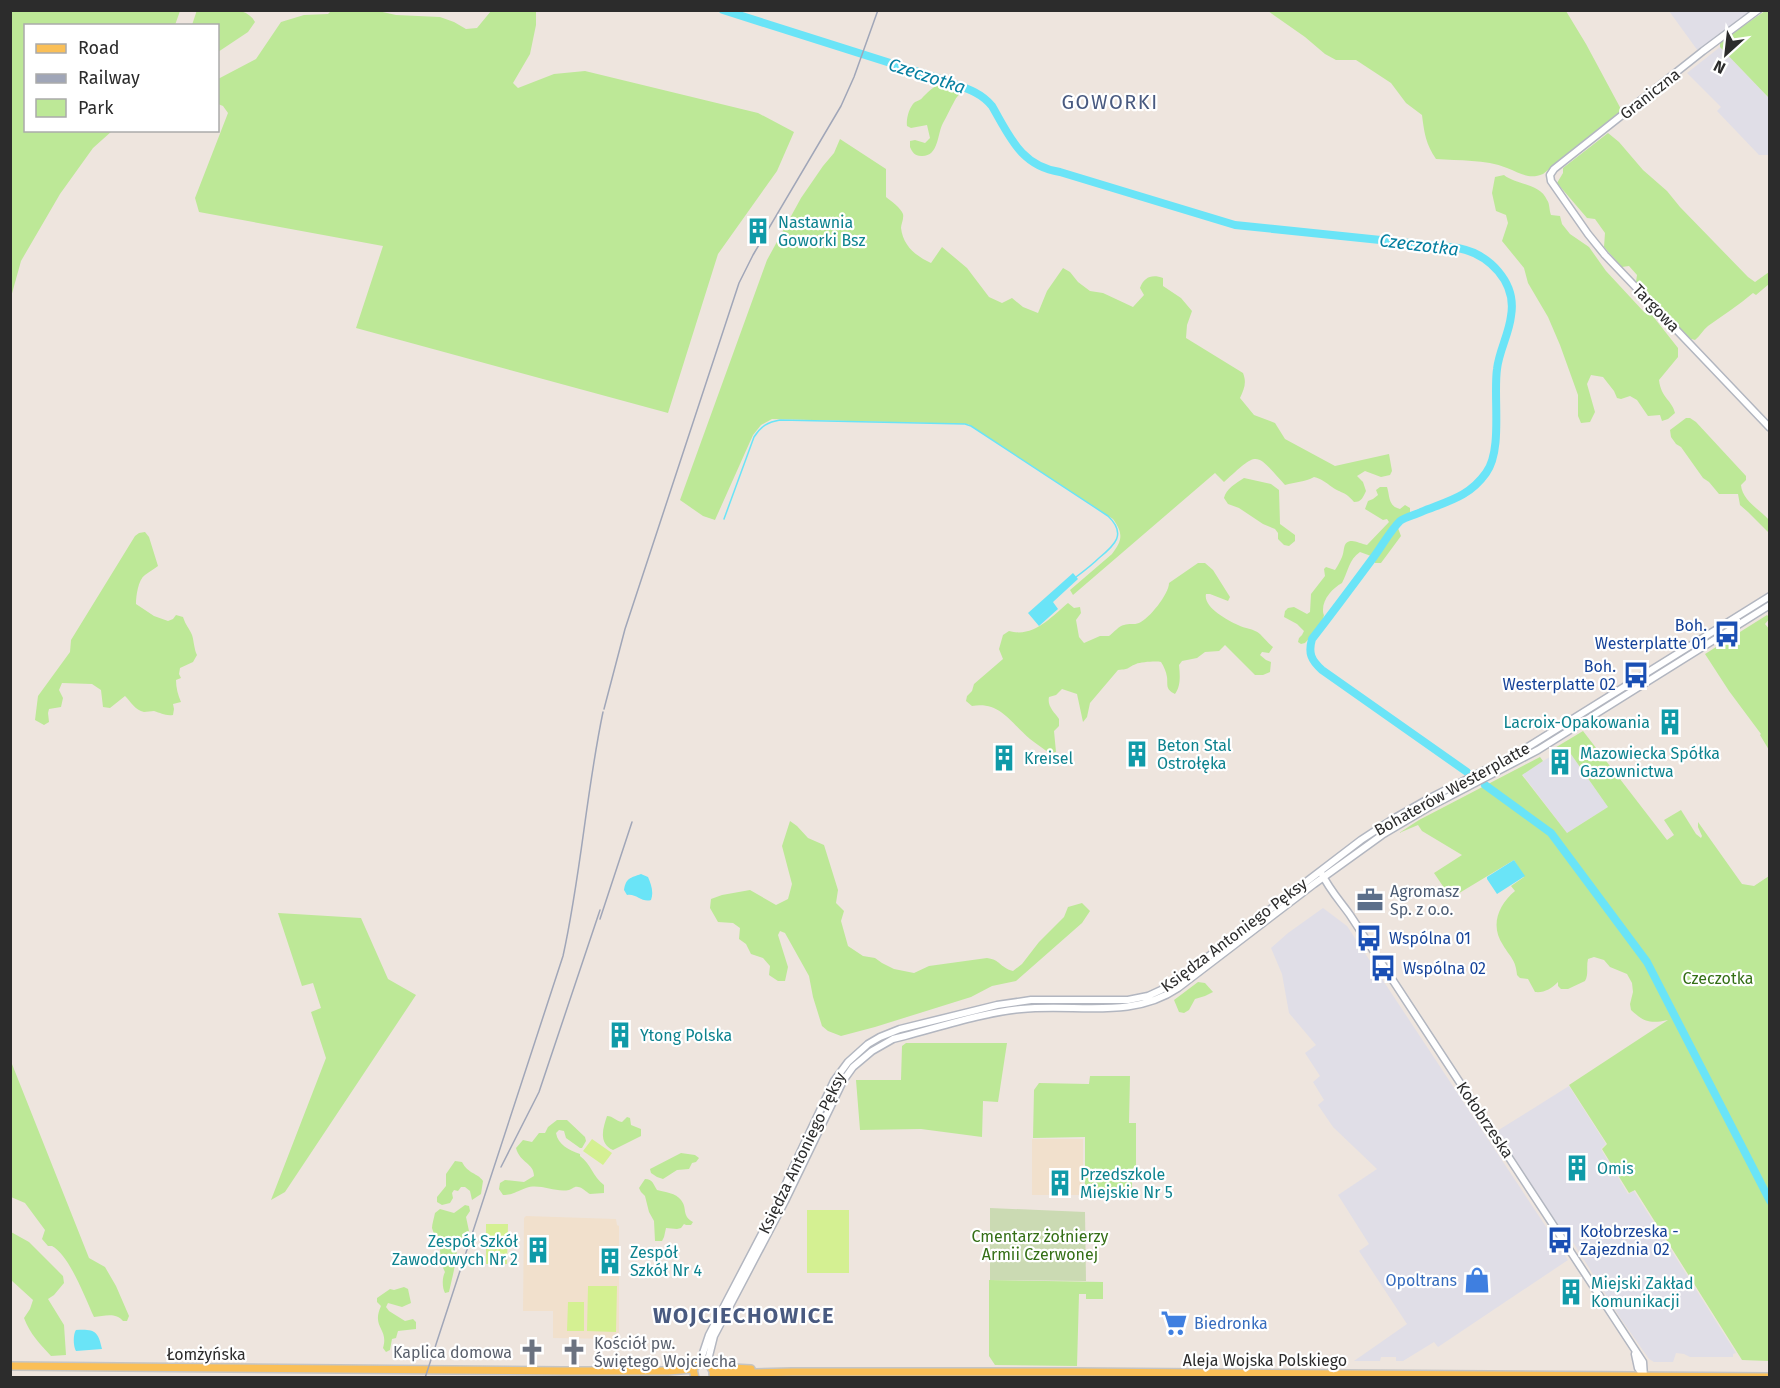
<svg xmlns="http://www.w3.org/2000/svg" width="1780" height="1388" font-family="'Fira Sans',sans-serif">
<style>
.industrial{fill:#e0dee7}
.education{fill:#f1e0cc}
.green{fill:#bde897}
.cemetery{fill:#cbdab3}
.pitch{fill:#d4f092}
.water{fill:#6ae4f7}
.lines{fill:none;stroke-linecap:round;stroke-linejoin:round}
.stream{stroke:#6ae4f7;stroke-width:1.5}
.river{stroke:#6ae4f7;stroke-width:8}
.secondary-casing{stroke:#b2b6c0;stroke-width:9}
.primary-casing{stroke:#c4c4c4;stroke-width:10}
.secondary{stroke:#fff;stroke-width:6}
.primary{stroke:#fabf57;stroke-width:7}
.rail{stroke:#a0a6b8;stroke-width:1.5}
.labels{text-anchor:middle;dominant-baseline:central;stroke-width:4.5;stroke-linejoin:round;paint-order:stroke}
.street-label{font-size:16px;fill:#2c2c2c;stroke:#fff}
.culture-label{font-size:16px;fill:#0d838f;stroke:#fff;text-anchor:start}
.transit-label{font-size:16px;fill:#164399;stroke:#fff;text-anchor:start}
.service-label{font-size:16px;fill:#4e5e75;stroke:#fff;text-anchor:start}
.park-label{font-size:16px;fill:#346f16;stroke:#fff}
.shop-label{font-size:16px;fill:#366cbe;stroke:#fff;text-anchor:end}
.worship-label{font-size:16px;fill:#5b616d;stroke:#fff;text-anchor:start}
.water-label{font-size:18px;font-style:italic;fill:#057fa0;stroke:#fff}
.quarter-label{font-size:20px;letter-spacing:1.5px;fill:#495a80;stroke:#fff}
.district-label{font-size:22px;font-weight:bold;letter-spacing:1.5px;fill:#495a80;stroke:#fff}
</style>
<rect width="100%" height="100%" fill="#eee5de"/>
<!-- industrial -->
<path class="industrial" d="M 1669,11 L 1752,11 L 1698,51 Z
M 1720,47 L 1769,98 L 1769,155 L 1759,155 L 1717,111 L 1721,107 L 1687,73 Z
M 1566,747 L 1608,807 L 1567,833 L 1522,774 Z
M 1323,908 L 1347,926 L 1568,1260 L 1438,1347 L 1434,1342 L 1403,1361 L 1396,1361 L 1396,1357 L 1381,1357 L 1380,1361 L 1354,1361 L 1407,1324 L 1359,1251 L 1369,1244 L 1338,1195 L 1377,1169 L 1333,1127 L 1318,1105 L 1324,1100 L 1313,1082 L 1320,1076 L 1305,1053 L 1316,1045 L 1289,1013 L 1282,974 L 1271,948 L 1288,933 Z
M 1569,1086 L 1606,1144 L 1601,1149 L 1628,1194 L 1634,1191 L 1736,1353 L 1733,1354 L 1733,1357 L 1690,1357 L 1684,1354 L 1676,1353 L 1673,1362 L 1654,1362 L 1649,1359 L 1621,1319 L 1571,1239 L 1555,1220 L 1497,1131 Z"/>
<!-- education -->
<path class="education" d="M 1032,1139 L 1083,1139 L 1083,1195 L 1032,1195 Z
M 526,1216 L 616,1219 L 617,1225 L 619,1226 L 619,1339 L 553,1338 L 553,1311 L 523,1311 L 524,1218 Z"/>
<!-- green -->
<path class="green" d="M 11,10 L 180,11 L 175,25 L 26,26 L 26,130 L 112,131 L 93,148 L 60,194 L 21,261 L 11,297 Z
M 197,10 C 215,10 246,4 255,22 L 248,32 L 218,52 L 218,26 L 192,25 Z
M 332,10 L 378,11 L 396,15 L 440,17 L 454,22 L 466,29 L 477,28 L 491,11 L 536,11 L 536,25 L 530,54 L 513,83 L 518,88 L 554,74 L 585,71 L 758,113 L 794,132 L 777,171 L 718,254 L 668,413 L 356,328 L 383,246 L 199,212 L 195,198 L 228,113 L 223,106 L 218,104 L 218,79 L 256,59 L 281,22 L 304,15 L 328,14 Z
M 1268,11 L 1566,11 L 1586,44 L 1622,111 L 1543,174 C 1529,180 1520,173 1507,168 C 1485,159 1459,161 1436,159 C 1426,145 1424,132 1422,115 L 1406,103 L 1391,83 L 1356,60 L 1336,60 L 1325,54 L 1305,37 Z
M 1765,11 L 1769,11 L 1769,98 L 1720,47 L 1720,42 Z
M 943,83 L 962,90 C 960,94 956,97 954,102 C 950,109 947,116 943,123 C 937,134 939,157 921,156 C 915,156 912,152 910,147 L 910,141 L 915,140 L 925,143 L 930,138 L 927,125 L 911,128 L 907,126 C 906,119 909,107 915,102 C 917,101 921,100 923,97 C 930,90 934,86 943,83 Z
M 1608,133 L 1619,142 L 1643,170 L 1667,191 L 1680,207 L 1748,277 L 1755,282 L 1769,272 L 1769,284 L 1756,295 L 1753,293 C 1739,305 1723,315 1708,326 C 1703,330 1700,336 1695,340 L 1688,338 L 1636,282 L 1637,275 L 1629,266 L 1622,267 L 1604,247 L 1605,233 L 1595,219 L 1587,218 L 1557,183 L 1563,173 L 1563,168 Z
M 840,139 L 886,169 L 886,197 C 891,201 901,208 903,214 C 904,219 901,224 901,228 C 903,246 916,256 931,263 L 942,247 L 967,268 L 989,297 L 1002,303 L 1012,298 L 1023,307 L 1038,313 L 1047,291 L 1063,268 L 1070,272 L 1078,282 L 1090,291 L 1103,293 L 1133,307 L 1144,295 L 1140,288 C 1144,277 1152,274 1163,278 L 1163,286 L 1181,298 L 1192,311 L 1187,325 L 1186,338 L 1243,373 C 1247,383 1244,389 1240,398 L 1254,415 L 1275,423 L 1285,439 L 1335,466 L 1389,454 L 1392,471 L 1390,475 L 1381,477 L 1365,471 L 1357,476 L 1363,482 L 1366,491 C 1363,497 1362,502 1354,502 C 1345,491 1342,494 1332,487 C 1325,482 1322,479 1314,477 C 1305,482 1295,482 1285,485 C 1254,451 1259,451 1224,482 L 1215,473 L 1073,595 L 1070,590 L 1112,554 C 1123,540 1123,533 1113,519 L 968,424 L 772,419 L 761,425 L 753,435 L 715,520 L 703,516 L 680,500 L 767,260 L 801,198 L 823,166 L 834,153 Z
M 1504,175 C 1516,185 1540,183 1547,200 C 1550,204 1549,210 1551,215 L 1560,216 L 1562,224 L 1570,234 L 1589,247 L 1606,271 L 1644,312 L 1652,315 L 1678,348 L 1678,357 L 1659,380 C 1661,398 1672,400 1675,413 L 1668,419 L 1662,421 L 1660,415 L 1648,416 L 1637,400 L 1630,396 L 1621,399 L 1617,398 L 1614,391 L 1603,377 L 1591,375 L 1587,384 L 1595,412 L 1590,422 L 1581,423 L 1578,416 L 1578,395 L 1560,345 L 1548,317 L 1528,283 L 1524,268 L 1502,241 L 1508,223 L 1506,215 L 1496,211 L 1492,193 L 1495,177 Z
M 1686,418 L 1690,418 L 1696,422 L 1746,476 L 1746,480 L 1741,485 C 1742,500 1760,510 1769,520 L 1769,533 L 1748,512 L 1740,505 L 1738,494 L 1719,494 L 1709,482 L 1703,478 L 1681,447 L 1676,444 L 1671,437 L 1670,430 Z
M 1244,478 L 1271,484 L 1279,490 L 1280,524 L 1295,535 L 1295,541 L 1289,546 L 1284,545 L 1278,539 L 1278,533 L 1275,529 L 1263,524 L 1239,508 L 1228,504 L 1224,498 C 1226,489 1236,483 1244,478 Z
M 1380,487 L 1387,487 C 1390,496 1388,506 1400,509 L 1405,505 L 1410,508 L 1410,514 L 1405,515 L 1396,523 L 1401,536 L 1381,563 L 1375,563 L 1371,556 L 1360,552 C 1349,559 1348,572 1342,583 C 1333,588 1323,598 1323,610 C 1323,616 1325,613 1323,619 C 1319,628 1311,637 1305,643 L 1301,644 L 1298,642 L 1299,638 L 1302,635 L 1304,631 L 1297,624 L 1284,617 L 1285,611 L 1288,608 L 1294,607 L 1307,614 L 1310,612 L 1311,594 L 1325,576 L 1324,569 L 1326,567 L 1335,570 C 1338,566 1340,561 1342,557 C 1345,551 1342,541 1352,541 C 1356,541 1362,544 1367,545 L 1389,522 L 1387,519 L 1383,520 L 1365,509 L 1368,501 L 1373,499 L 1378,495 L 1376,490 Z
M 145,532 L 149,537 L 158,566 C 154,569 149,572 145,575 C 138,580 136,596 136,604 L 154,616 L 168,621 L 173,619 L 176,615 L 183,617 C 186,626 189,628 192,635 C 194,641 194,649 197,655 L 193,662 L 180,668 L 179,674 L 181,678 L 176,680 C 176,688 178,695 181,702 L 173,704 L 174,709 L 173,715 C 165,716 161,713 154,711 C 151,711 147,712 144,712 C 135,710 131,702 125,696 L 110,708 L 103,707 L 101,690 L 92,684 L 62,683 L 59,690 L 63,698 L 61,707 L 49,709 L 48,713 L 49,722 L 44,725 L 35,720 L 38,696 L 70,652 L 71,640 L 135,536 L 139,533 Z
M 1198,563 L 1205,563 L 1213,570 L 1230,597 L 1228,601 L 1210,594 L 1206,594 C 1203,607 1227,620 1238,625 C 1245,629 1253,628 1260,634 C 1264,638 1268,643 1273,647 L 1269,653 L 1262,652 L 1260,655 L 1266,660 L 1271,662 L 1270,672 L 1263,675 L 1255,675 L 1225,645 L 1219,651 L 1205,652 L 1197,658 L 1182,661 L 1179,665 C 1180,675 1181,686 1175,694 C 1165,689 1168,685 1167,677 C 1166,671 1164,667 1161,662 C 1156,661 1141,662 1136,664 C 1126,668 1131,669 1118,670 L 1090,703 L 1087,717 L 1083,722 L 1077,694 L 1062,689 L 1056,695 L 1049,697 C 1047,706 1054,712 1059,719 L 1059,726 L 1054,731 L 1056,752 L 1049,753 C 1043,748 1036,744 1030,739 C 1011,723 1000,701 972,706 L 966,701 L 967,696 L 972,691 L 974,684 L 1003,659 L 999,649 L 1003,635 L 1009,631 C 1034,638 1051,617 1068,603 L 1074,608 L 1080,607 L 1081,613 L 1076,620 L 1079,637 L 1084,643 L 1100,636 L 1109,636 C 1114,632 1119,626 1124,625 C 1129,623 1134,625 1139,623 C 1149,619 1169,594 1169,583 Z
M 1767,615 L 1770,618 L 1765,624 L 1770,630 L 1769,750 L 1760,735 L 1761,734 L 1729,691 L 1705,654 Z
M 1583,731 L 1667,840 L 1674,835 L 1664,820 L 1681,810 L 1696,834 L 1701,838 L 1702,836 L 1698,827 L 1698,817 L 1698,822 L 1742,884 L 1754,886 L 1769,876 L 1769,1361 L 1742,1360 L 1635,1190 L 1629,1193 L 1602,1149 L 1607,1144 L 1569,1085 L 1668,1020 C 1650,1024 1644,1022 1631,1010 L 1630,1004 L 1633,992 L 1632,983 L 1627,974 L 1610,967 L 1604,960 L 1594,957 L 1588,959 C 1586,967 1589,974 1585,981 L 1568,989 L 1561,989 L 1558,986 L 1558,982 C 1551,989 1544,993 1535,992 L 1528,979 L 1520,978 L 1517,975 C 1516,960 1510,957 1503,945 C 1490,926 1498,905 1515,891 L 1511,886 L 1524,877 L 1514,860 L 1451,898 L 1434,873 L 1462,855 L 1422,831 L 1418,825 L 1399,833 L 1419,820 L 1540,757 L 1543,761 L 1522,775 L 1567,833 L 1608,807 L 1566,747 L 1558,752 L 1553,749 Z
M 790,821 L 797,826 L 808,838 L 824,845 L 838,890 L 836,903 L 844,911 L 841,921 L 848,946 L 863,956 L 875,958 L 882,963 L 894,969 L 914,973 L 929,966 L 987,958 C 1001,960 999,967 1013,971 L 1022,964 L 1039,942 L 1064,917 L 1068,907 L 1082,903 L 1090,911 L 1082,923 L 1016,981 L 992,986 L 971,997 L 875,1027 L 841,1036 L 828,1031 L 822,1026 L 813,997 L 809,976 L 785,933 L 780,931 L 778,935 L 788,967 L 785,981 L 778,981 L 769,975 L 770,966 L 763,958 L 751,954 L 746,944 L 739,939 L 740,928 L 733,923 L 718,922 L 710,908 L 711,899 L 722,895 L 750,890 L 776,905 L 788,899 L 792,884 L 782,846 Z
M 278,913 L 361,918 L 388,979 L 416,995 L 285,1192 L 271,1200 L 326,1058 L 311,1012 L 321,1008 L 313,983 L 302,986 Z
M 1198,982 L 1205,983 L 1213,992 L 1205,996 L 1195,999 L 1189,1010 L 1184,1013 L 1179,1012 L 1174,1000 Z
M 906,1043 L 1007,1043 L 998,1102 L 983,1101 L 982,1137 L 921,1129 L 860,1130 L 856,1080 L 901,1080 L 902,1046 Z
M 10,1059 L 89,1258 L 105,1267 L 116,1286 L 129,1316 L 127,1321 L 123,1321 C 116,1312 104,1316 94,1317 C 85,1298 70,1256 52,1246 L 48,1246 L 42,1239 L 45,1230 L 25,1203 L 11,1197 Z
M 1090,1076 L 1130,1076 L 1129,1123 L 1136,1123 L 1136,1165 L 1132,1170 L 1132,1195 L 1085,1195 L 1085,1137 L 1033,1138 L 1034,1090 L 1039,1083 L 1089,1084 Z
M 607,1116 C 613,1116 616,1121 622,1122 L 627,1117 L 630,1118 L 631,1125 L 641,1129 L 641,1136 L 613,1150 C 598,1143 603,1128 607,1116 Z
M 557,1120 L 567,1120 L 585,1137 L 586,1141 L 582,1148 L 580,1148 L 566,1138 L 564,1131 L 559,1130 L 556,1133 C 558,1145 569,1150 580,1154 L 580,1156 C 591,1164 593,1177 604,1185 L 604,1193 L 590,1194 C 586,1192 582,1187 578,1187 C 574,1186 573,1189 569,1190 C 555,1193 540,1183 526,1188 C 517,1191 513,1195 503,1195 L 499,1189 L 500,1183 L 505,1180 L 524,1182 L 534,1176 C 534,1163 520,1163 516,1148 L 523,1140 L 532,1142 L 539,1133 L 545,1133 L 548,1127 Z
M 681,1153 L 695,1155 L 699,1158 L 696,1162 L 692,1163 L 689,1169 L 677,1170 L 663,1179 L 657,1177 L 651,1173 L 650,1169 Z
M 455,1161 L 462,1162 C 468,1174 478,1173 483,1181 L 481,1194 L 472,1200 L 470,1191 L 465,1187 L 461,1187 L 458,1191 L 454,1190 L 452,1193 L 453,1198 L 450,1203 L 442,1205 L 437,1202 L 437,1197 L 446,1186 L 446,1174 Z
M 645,1179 C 653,1179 653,1184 657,1190 C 665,1192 676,1193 681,1200 C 688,1209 681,1215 693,1222 L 691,1225 L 686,1225 L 684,1224 L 681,1228 L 677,1229 L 666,1228 L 664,1237 L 662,1241 L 655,1241 L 654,1221 L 649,1212 L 645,1196 L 641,1192 L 639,1188 Z
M 465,1205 L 469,1206 L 470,1211 L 466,1217 L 469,1231 L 457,1243 C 457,1261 453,1274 449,1292 L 445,1293 C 442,1288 442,1277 445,1272 C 440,1263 441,1253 439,1243 C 437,1238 433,1233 432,1228 C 432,1224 434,1218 435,1213 L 440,1209 L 454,1213 Z
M 11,1232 L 29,1242 L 63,1276 L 64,1283 L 54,1295 L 48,1299 L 64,1325 L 66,1355 L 51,1356 C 40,1344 30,1334 24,1318 L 30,1309 L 33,1300 L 11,1280 Z
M 989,1280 L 1103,1282 L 1103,1299 L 1086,1299 L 1086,1294 L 1079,1294 L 1077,1366 L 995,1365 L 989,1356 Z
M 404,1287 L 408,1289 L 411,1303 L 402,1307 L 388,1303 L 386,1307 L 389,1311 L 405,1321 L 413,1319 L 416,1322 L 416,1329 L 398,1331 L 396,1338 L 392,1339 L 390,1350 L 386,1352 L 383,1348 C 389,1328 371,1328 381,1306 L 377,1302 L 377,1298 L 390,1289 L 394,1290 Z"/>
<!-- cemetery -->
<path class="cemetery" d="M 990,1208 L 1085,1212 L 1086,1281 L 990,1280 Z"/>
<!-- pitch -->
<path class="pitch" d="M 592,1139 L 612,1153 L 603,1165 L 583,1151 Z
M 807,1210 L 849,1210 L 849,1273 L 807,1273 Z
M 486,1224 L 508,1224 L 507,1264 L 486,1264 Z
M 588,1286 L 617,1286 L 616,1332 L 587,1331 Z
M 568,1302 L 584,1302 L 584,1331 L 567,1331 Z"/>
<!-- water -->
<path class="water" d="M 1073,573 L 1078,579 L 1053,602 L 1058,609 L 1039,626 L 1028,613 Z
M 1514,860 L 1525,876 L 1497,894 L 1487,879 L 1487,877 Z
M 641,874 L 648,877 C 651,884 654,892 651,900 C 642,903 636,893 627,895 L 624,890 C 626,878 630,878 641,874 Z
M 76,1330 C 95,1329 98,1331 102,1349 L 76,1351 C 73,1346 73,1334 76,1330 Z"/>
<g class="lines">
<!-- stream -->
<path class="stream" d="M 724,519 L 754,437 C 761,426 768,422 780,420 L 965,424 L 971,426 L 1108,516 C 1127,534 1115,545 1099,558 C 1092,565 1084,571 1076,577"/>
<!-- river -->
<path class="river" d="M 723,10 L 944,80 C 962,87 980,91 992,106 C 1010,137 1021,166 1060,172 L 1235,225 L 1458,248 C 1489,254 1517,282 1511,316 C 1509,334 1499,351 1497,369 C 1493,397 1503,450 1486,473 C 1469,497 1448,501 1421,512 C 1415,515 1405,517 1400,521 C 1390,531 1382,546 1373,558 C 1353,585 1333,612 1312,639 C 1308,653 1311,660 1322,670 L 1467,772
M 1485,785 L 1551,833 L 1647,962 L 1770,1201"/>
<!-- secondary casing -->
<g class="secondary-casing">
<path id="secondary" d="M 1758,10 L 1703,51 L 1554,169 L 1550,175 L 1551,181 L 1588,234 L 1605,255 L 1770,428
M 1322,874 C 1329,889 1340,901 1350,915 L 1643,1362 L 1644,1377
M 1635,1354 L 1638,1368 L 1643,1375
M 700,1362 L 709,1335 L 778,1203 L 790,1174 L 834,1081 L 848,1062 L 868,1044 L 880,1037 L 900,1029 L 997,1005 L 1031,1000 L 1128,1000 L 1148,996 L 1161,990 L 1192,969 L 1361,840 L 1393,819 L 1430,798 L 1515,755 L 1770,596
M 709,1364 L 709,1356 L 714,1336 L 785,1201 L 843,1081 L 853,1067 L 872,1051 L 893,1039 L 905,1036 C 943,1026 982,1013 1021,1009 C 1075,1003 1131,1020 1178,988 L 1314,884 L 1382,835 L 1431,806 L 1538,750 L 1770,605"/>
</g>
<!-- primary casing -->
<g class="primary-casing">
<path id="primary" d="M 10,1366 L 562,1371 L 668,1371 L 693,1369
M 712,1367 L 751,1369
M 713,1374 L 792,1372 L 1074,1372 L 1770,1377
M 695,1378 L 693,1369 L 700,1362 L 709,1364 L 713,1371"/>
</g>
<!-- secondary -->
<use href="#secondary" class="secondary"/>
<!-- primary -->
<use href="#primary" class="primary"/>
<!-- rail -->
<path class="rail" d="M 604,709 L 625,629 L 739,283 L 753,255 L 841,106 L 854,77 L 878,10
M 600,919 L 632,822
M 501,1167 L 539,1092 L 600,910
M 425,1378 L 563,956 C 581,875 586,793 603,712"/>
</g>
<!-- icons -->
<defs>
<g id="building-bare" transform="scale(2.07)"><path d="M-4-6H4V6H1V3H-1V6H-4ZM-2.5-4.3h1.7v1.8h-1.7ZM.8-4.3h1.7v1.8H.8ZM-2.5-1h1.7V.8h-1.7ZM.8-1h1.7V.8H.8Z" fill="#0f9aa8" stroke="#fff" stroke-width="2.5" paint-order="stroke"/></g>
<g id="bus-bare" transform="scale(2.07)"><path d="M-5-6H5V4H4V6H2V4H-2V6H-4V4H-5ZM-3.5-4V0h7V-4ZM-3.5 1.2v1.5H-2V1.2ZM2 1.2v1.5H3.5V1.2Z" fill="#1a4fb4" stroke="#fff" stroke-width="2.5" paint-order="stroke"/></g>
<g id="office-bare" transform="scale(2.07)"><path d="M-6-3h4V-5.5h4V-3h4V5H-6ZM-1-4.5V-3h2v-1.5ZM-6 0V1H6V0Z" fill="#5c6f8a" stroke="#fff" stroke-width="2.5" paint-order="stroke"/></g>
<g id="shop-bare" transform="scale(2.07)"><path d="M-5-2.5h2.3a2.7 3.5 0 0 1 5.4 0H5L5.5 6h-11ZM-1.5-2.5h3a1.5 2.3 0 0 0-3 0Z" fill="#3f7fe0" stroke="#fff" stroke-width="2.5" paint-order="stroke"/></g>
<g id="supermarket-bare" transform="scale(2.07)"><path d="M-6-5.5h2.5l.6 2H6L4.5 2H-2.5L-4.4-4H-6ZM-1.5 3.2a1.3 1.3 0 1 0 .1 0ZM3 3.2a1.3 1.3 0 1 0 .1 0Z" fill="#3f7fe0" stroke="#fff" stroke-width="2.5" paint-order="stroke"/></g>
<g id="church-bare" transform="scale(2.07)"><path d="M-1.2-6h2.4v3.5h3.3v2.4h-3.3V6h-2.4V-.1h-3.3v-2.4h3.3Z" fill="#6b7280" stroke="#fff" stroke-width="2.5" paint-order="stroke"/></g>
</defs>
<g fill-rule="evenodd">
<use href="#building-bare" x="758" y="231"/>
<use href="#bus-bare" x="1727" y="634"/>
<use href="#bus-bare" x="1636" y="675"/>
<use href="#building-bare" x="1670" y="722"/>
<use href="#building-bare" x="1137" y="754"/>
<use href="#building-bare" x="1004" y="758"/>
<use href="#building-bare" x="1560" y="762"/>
<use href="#office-bare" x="1370" y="900"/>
<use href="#bus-bare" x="1369" y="938"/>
<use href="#bus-bare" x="1383" y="968"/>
<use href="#building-bare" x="620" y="1035"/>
<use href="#building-bare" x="1577" y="1168"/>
<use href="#building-bare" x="1060" y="1183"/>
<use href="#bus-bare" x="1560" y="1240"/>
<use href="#building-bare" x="538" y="1250"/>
<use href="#building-bare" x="610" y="1261"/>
<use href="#shop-bare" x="1477" y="1280"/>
<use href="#building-bare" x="1571" y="1292"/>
<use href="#supermarket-bare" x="1174" y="1323"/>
<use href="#church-bare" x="532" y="1352"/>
<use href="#church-bare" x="574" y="1352"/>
</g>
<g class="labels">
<!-- street labels -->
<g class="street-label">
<text transform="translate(1650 94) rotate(-38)">Graniczna</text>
<text transform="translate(1656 308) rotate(46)">Targowa</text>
<text transform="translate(1452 789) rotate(-29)">Bohaterów Westerplatte</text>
<text transform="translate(1234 935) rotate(-37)">Księdza Antoniego Pęksy</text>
<text transform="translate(1485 1120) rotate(56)">Kołobrzeska</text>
<text transform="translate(802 1153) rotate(-64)">Księdza Antoniego Pęksy</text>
<text x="206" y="1354">Łomżyńska</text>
<text x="1265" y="1360">Aleja Wojska Polskiego</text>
</g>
<!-- culture labels -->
<g class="culture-label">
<text x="778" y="222">Nastawnia<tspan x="778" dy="18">Goworki Bsz</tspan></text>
<text x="1650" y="722" text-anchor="end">Lacroix-Opakowania</text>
<text x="1157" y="745">Beton Stal<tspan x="1157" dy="18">Ostrołęka</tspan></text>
<text x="1580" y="753">Mazowiecka Spółka<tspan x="1580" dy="18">Gazownictwa</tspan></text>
<text x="1024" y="758">Kreisel</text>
<text x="640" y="1035">Ytong Polska</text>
<text x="1597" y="1168">Omis</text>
<text x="1080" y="1174">Przedszkole<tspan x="1080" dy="18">Miejskie Nr 5</tspan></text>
<text x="518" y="1241" text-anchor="end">Zespół Szkół<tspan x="518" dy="18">Zawodowych Nr 2</tspan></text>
<text x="630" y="1252">Zespół<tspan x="630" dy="18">Szkół Nr 4</tspan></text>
<text x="1591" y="1283">Miejski Zakład<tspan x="1591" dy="18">Komunikacji</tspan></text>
</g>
<!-- transit labels -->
<g class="transit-label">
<text x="1707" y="625" text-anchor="end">Boh.<tspan x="1707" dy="18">Westerplatte 01</tspan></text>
<text x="1616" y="666" text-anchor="end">Boh.<tspan x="1616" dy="18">Westerplatte 02</tspan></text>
<text x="1389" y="938">Wspólna 01</text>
<text x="1403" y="968">Wspólna 02</text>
<text x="1580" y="1231">Kołobrzeska -<tspan x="1580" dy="18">Zajezdnia 02</tspan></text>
</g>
<!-- service labels -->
<g class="service-label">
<text x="1390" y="891">Agromasz<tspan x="1390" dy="18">Sp. z o.o.</tspan></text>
</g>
<!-- park labels -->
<g class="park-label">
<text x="1718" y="978">Czeczotka</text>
<text x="1040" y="1236">Cmentarz żołnierzy<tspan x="1040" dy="18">Armii Czerwonej</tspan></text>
</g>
<!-- shop labels -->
<g class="shop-label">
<text x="1457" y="1280">Opoltrans</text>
<text x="1194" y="1323" text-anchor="start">Biedronka</text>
</g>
<!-- worship labels -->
<g class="worship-label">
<text x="594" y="1343">Kościół pw.<tspan x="594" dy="18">Świętego Wojciecha</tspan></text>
<text x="512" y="1352" text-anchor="end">Kaplica domowa</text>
</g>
<!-- water labels -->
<g class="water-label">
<text transform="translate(927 76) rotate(18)">Czeczotka</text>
<text transform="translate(1419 245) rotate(7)">Czeczotka</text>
</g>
<!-- quarter labels -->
<g class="quarter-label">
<text x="1110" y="102">GOWORKI</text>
</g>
<!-- district labels -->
<g class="district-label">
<text x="744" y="1315">WOJCIECHOWICE</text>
</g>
</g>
<!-- border -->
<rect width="1780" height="1388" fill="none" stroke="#2c2c2c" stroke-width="24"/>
<!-- legend -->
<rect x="24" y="24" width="195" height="108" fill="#ffffff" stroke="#ababab" stroke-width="1.5"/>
<rect x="36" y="44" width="30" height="9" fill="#fabf57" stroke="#ababab" stroke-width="1.5"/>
<text x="78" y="54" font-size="18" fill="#2c2c2c">Road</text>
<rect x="36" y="74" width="30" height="9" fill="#a0a6b8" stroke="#ababab" stroke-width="1.5"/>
<text x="78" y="84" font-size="18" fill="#2c2c2c">Railway</text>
<rect x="36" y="99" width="30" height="18" fill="#bde897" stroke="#ababab" stroke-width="1.5"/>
<text x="78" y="114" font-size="18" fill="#2c2c2c">Park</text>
<!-- north arrow -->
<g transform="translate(1726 54) rotate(207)" stroke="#ffffff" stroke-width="4.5" paint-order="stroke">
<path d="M0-4.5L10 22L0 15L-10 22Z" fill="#2c2c2c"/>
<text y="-9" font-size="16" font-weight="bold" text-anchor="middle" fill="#2c2c2c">N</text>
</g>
</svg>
